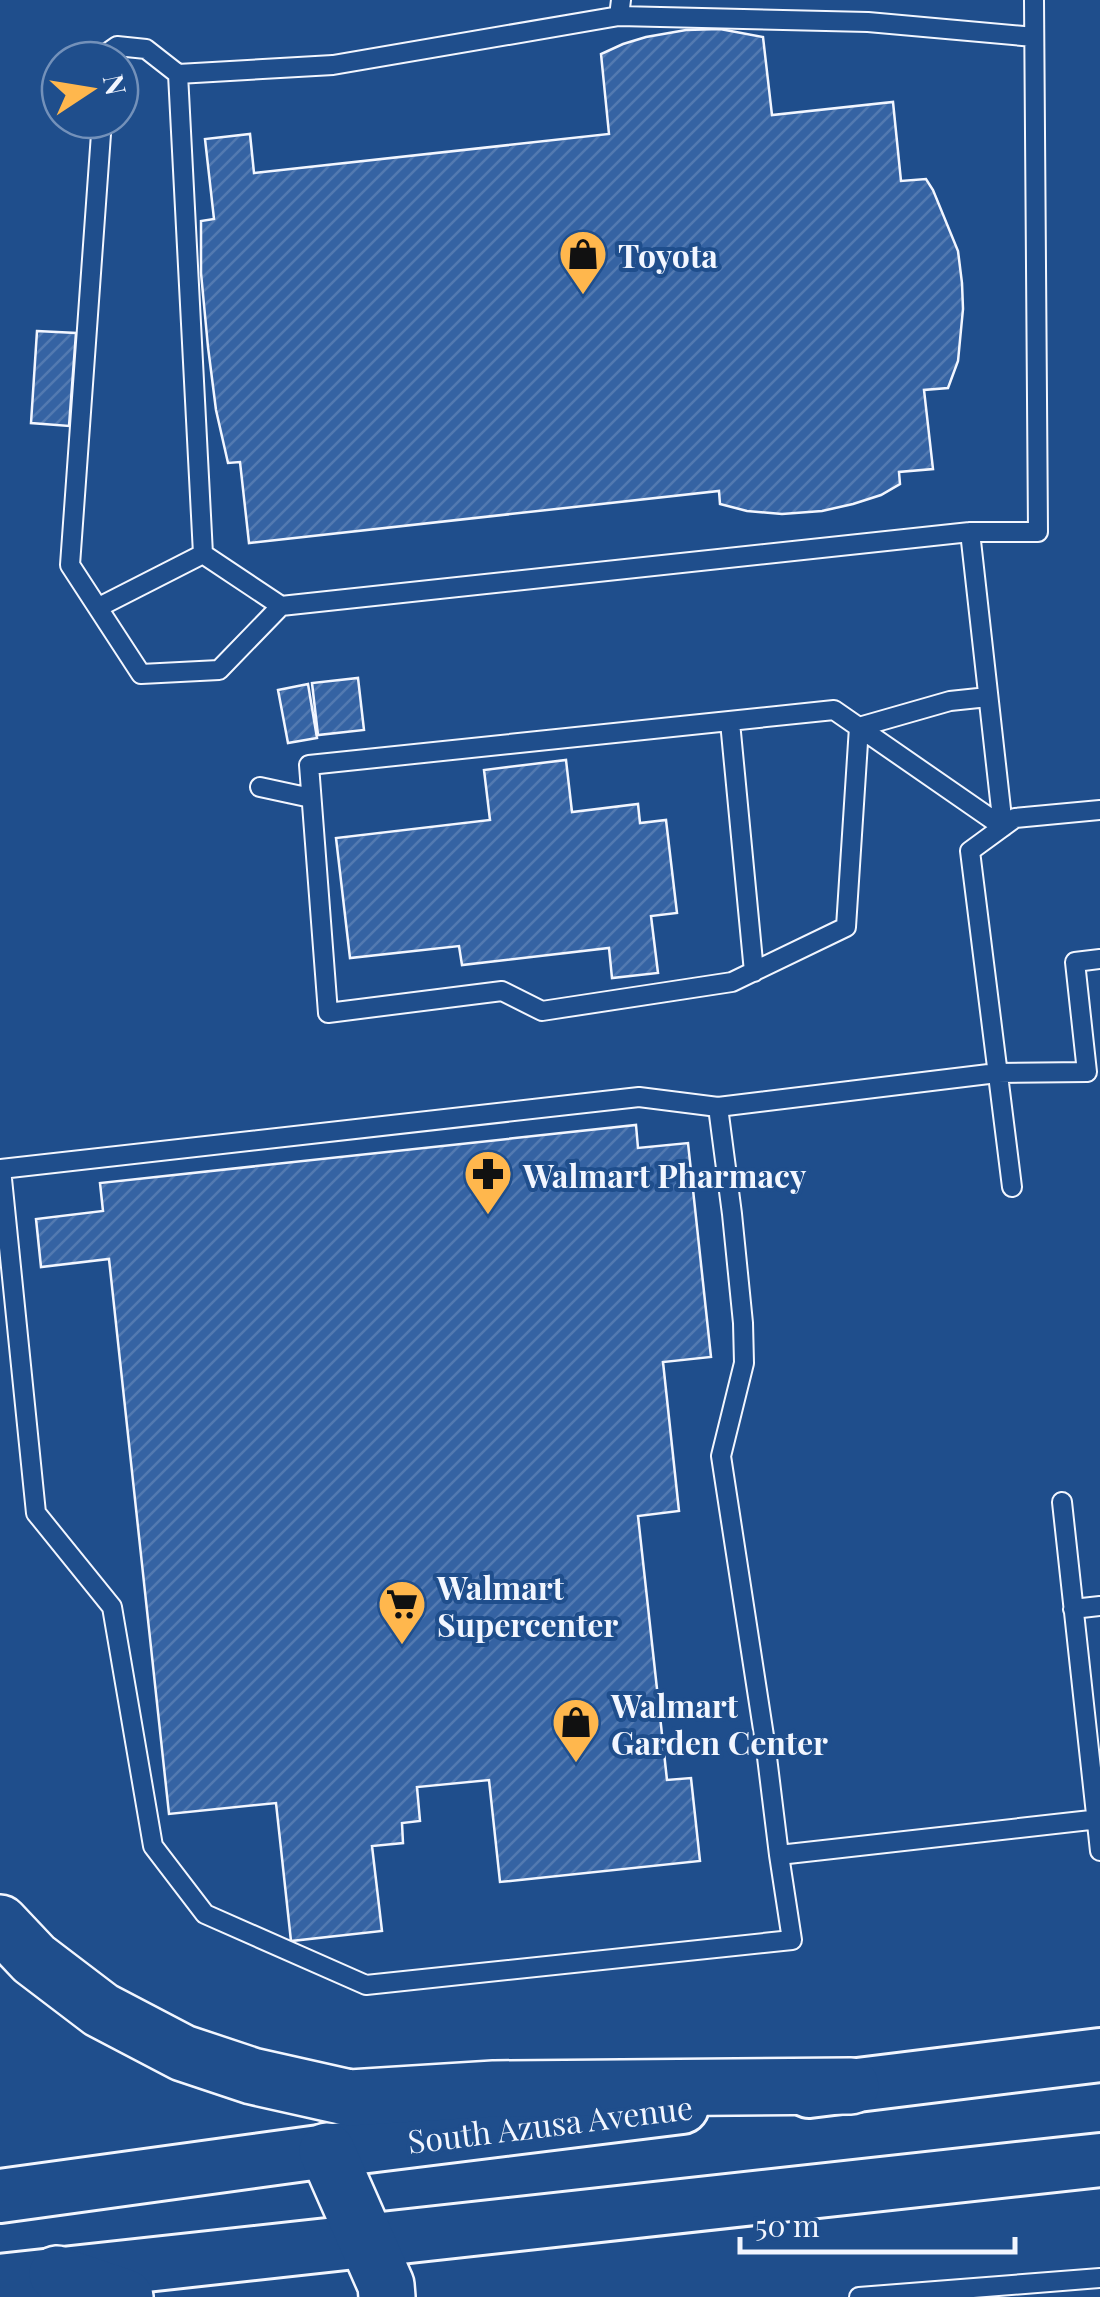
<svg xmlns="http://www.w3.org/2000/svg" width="1100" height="2297" font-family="'Playfair Display',serif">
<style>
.building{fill:url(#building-hatch);stroke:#f2f6ff;stroke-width:2.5}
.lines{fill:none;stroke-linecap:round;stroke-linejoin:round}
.service-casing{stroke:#f2f6ff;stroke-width:22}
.primary-casing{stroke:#f2f6ff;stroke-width:58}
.motorway-casing{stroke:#f2f6ff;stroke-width:60}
.service{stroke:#1f4e8c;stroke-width:18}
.primary{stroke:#1f4e8c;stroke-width:52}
.motorway{stroke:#1f4e8c;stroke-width:55}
.labels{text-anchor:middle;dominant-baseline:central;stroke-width:8;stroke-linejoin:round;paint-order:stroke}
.poi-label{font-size:32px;font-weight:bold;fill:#f2f6ff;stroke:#1f4e8c;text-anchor:start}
.street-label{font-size:32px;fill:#f2f6ff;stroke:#1f4e8c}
</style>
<defs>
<pattern id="building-hatch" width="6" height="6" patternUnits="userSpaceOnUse" patternTransform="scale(2.5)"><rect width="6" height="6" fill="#3563a3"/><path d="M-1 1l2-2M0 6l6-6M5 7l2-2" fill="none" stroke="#537ab1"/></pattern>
</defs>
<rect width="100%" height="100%" fill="#1f4e8c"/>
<!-- building -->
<path class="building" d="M 720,29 L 763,37 L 772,115 L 893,102 L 901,181 L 926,179 L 933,190 L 958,251 L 962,283 L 963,309 L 958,361 L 948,388 L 924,390 L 933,469 L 899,472 L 900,484 L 881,495 L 853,504 L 822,511 L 782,514 L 747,511 L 720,504 L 719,491 L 249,543 L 240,462 L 228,463 L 216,410 L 208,347 L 201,273 L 201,221 L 214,219 L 205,139 L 250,134 L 254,173 L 609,134 L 601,54 L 623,44 L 646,37 L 686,30 Z
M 37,331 L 76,333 L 69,426 L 31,423 Z
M 358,678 L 364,730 L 318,735 L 312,683 Z
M 308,684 L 317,738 L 288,743 L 278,690 Z
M 566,760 L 572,812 L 638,804 L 640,823 L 666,820 L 677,913 L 651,916 L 658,973 L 612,978 L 609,948 L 462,965 L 459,946 L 350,958 L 336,838 L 490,820 L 484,770 Z
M 636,1125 L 638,1148 L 688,1143 L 711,1357 L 663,1362 L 679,1511 L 638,1516 L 667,1780 L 691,1778 L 700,1861 L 500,1882 L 489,1780 L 417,1787 L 420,1821 L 402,1823 L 403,1843 L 372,1846 L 382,1931 L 291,1941 L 276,1803 L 169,1814 L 109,1259 L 41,1267 L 36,1219 L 103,1211 L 100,1183 Z"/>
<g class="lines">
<!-- service casing -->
<g class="service-casing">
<path id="service" d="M 621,0 L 619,16 L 333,65 L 178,74 L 203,554 L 281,606 L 970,532 L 1038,532 L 1034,0
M 619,16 L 868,22 L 1034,37
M 107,60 L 107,53 L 117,46 L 146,49 L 178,74
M 102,120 L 70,565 L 141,674 L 219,670 L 281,606
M 970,532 L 1003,827
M 99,607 L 203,554
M 988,697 L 950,701 L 859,727 L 846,927 L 732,982 L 542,1011 L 502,991 L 328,1013 L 309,765 L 834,710 L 1003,827
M 730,722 L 754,972
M 260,787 L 311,798
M 1100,959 L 1075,962 L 1087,1072 L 997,1073 L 718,1107 L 639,1097 L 1,1169 L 36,1513 L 112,1607 L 153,1846 L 205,1914 L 366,1985 L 792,1940 L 779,1855 L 1100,1819
M 718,1107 L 732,1214 L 743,1323 L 744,1363 L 721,1456 L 766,1749 L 779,1855
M 1012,1187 L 970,851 L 1015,818 L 1100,810
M 1062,1502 L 1100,1851
M 1073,1609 L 1100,1606
M 859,2297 L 1100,2278"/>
</g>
<!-- primary casing -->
<g class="primary-casing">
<path id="primary" d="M 809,2091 L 1100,2055
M 0,2196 L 327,2151 L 682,2107
M 0,2281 L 1100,2160"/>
</g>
<!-- motorway casing -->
<g class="motorway-casing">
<path id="motorway" d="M 0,1923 L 34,1959 L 101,2010 L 183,2053 L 252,2076 L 350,2098 L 494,2089 L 851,2086
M 327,2151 L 386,2285 L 387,2297
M 57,2274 L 125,2297"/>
</g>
<!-- service -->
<use href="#service" class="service"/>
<!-- primary -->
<use href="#primary" class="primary"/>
<!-- motorway -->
<use href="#motorway" class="motorway"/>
</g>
<!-- icons -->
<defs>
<g id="shop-pin" transform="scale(2.5)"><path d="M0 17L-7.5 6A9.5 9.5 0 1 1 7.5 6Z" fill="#ffb74d" stroke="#1f4e8c"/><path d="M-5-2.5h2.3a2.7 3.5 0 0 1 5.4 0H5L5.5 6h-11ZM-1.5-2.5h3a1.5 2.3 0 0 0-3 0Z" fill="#111"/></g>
<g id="pharmacy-pin" transform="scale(2.5)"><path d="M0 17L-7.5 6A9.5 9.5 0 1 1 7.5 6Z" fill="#ffb74d" stroke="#1f4e8c"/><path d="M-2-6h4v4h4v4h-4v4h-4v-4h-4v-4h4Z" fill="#111"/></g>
<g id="supermarket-pin" transform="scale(2.5)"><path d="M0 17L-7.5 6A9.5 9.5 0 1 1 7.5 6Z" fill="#ffb74d" stroke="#1f4e8c"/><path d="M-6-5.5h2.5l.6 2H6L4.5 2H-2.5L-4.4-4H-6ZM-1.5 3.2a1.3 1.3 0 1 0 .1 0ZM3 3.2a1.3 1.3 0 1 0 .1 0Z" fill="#111"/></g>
</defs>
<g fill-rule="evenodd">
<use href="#shop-pin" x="583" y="254"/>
<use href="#pharmacy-pin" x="488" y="1174"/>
<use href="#supermarket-pin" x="402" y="1604"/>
<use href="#shop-pin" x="576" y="1722"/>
</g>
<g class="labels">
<!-- poi labels -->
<g class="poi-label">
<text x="618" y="254">Toyota</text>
<text x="523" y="1174">Walmart Pharmacy</text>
<text x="437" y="1586">Walmart<tspan x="437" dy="37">Supercenter</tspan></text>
<text x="611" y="1704">Walmart<tspan x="611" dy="37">Garden Center</tspan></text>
</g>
<!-- street labels -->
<g class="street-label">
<text transform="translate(550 2123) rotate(-7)">South Azusa Avenue</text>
</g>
</g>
<!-- north arrow -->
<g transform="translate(90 90) rotate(78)"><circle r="48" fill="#1f4e8c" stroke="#7391ba" stroke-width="2.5"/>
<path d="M0-8L18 38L0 25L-18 38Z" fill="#ffb74d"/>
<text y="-15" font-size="28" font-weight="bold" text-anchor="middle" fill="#f2f6ff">N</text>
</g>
<!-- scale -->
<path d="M740 2237v15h275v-15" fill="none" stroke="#f2f6ff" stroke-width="5"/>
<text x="755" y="2237" font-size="30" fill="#f2f6ff" stroke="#1f4e8c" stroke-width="8" paint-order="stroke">50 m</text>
</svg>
